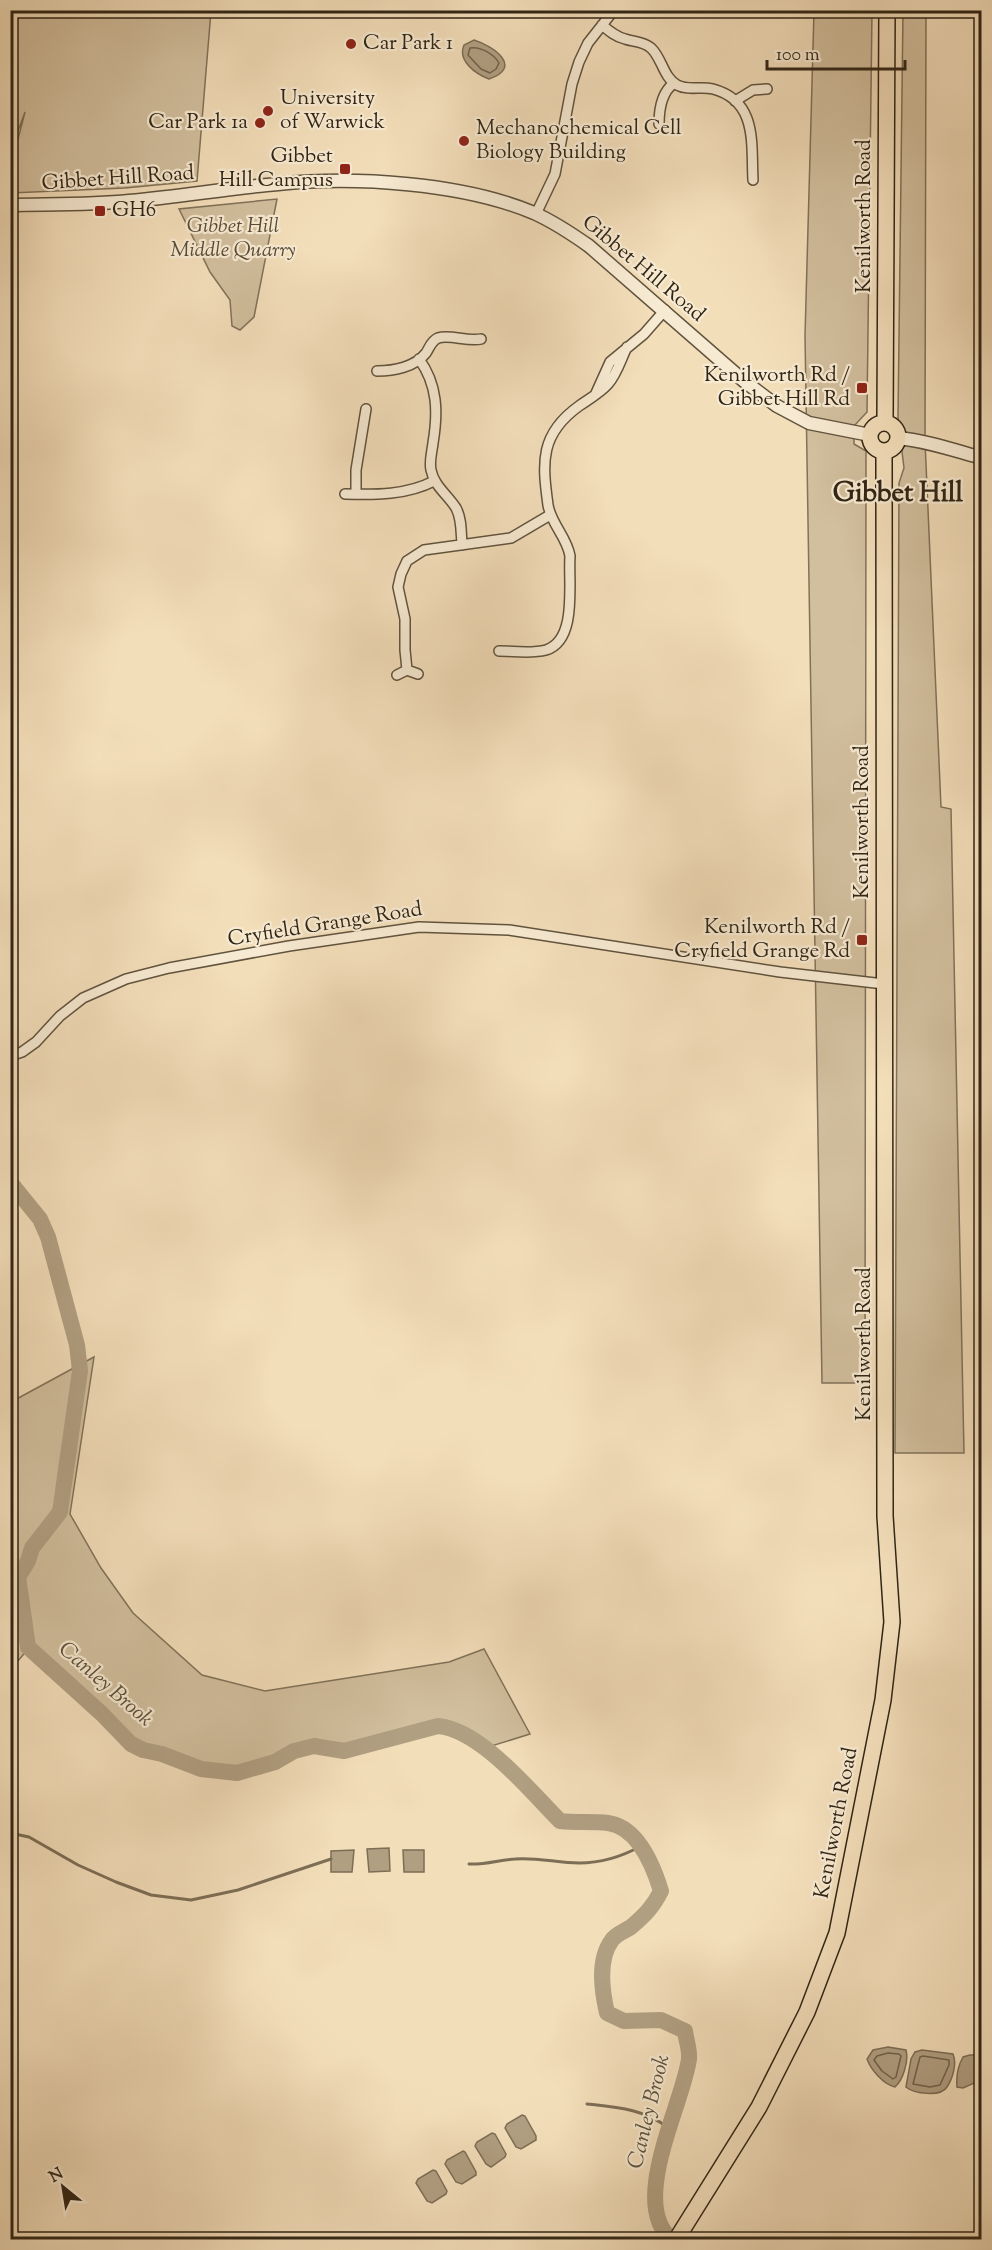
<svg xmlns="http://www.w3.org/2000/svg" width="992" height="2250" font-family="'Sorts Mill Goudy',serif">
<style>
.green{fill:#d2bf9e;stroke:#81725a;stroke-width:1.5}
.water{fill:#b19f82;stroke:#7d6e56;stroke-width:1.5}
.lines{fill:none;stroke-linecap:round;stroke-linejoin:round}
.shore{stroke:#70624c;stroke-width:1.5}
.stream{stroke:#7d6e56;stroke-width:3}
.river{stroke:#b19f82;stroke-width:16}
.minor-casing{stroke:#61533e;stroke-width:12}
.tertiary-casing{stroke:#61533e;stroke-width:15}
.primary-casing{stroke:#302515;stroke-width:18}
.minor{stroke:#f7ead2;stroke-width:9}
.tertiary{stroke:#f7ead2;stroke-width:12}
.primary{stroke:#f3deba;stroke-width:15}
.poi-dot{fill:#8f2418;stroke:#f7ead2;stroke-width:2}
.labels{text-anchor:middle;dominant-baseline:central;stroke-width:4.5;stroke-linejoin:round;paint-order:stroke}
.poi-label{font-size:21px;fill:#302515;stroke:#f7ead2;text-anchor:start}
.street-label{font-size:21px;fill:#302515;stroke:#f7ead2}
.park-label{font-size:21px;font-style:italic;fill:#584c37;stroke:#f7ead2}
.water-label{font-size:22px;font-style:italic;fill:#5d503b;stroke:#f7ead2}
.district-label{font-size:27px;font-weight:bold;fill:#302515;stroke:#f7ead2}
</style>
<rect width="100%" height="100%" fill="#f3deba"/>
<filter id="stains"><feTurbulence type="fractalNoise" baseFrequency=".00333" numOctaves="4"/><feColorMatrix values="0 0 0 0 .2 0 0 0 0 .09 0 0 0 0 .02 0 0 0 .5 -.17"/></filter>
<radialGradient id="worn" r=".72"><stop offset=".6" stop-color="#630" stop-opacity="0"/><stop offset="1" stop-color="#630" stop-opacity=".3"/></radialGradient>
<!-- green -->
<path class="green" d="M 11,10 L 211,11 L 197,181 L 125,188 L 11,193 L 11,166 L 25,112 L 11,150 Z
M 926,10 L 925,441 L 941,807 L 951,809 L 964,1453 L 895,1453 L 899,483 L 904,468 L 898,419 L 903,11 Z
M 814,11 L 872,11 L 867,412 L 854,426 L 854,444 L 866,451 L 865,1383 L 822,1383 L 805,336 Z
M 277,199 L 254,317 L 240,330 L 232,326 L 230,300 L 210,272 L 179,209 Z
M 94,1357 L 70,1514 L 101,1568 L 133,1613 L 202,1675 L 265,1691 L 449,1662 L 484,1649 L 530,1734 L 485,1748 C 471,1738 456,1728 438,1726 L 344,1751 L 314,1746 L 294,1751 L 275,1762 L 237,1773 L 201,1769 L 162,1754 L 143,1750 L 131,1744 L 102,1714 L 29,1648 L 11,1669 L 11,1402 Z"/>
<!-- water -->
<path class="water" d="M 474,40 C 493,46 524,67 489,79 C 476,74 457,61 464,45 Z
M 389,1848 L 390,1871 L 369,1872 L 367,1849 Z
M 354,1850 L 352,1872 L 331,1872 L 331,1851 Z
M 403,1850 L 424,1850 L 424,1872 L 404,1872 Z
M 888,2047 L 906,2050 C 909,2061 903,2080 895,2087 C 883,2084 871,2070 867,2059 L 873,2050 Z
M 922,2050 L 953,2054 C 957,2063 953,2078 947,2087 C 941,2097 914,2094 906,2087 L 911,2059 L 915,2052 Z
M 970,2055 L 981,2055 L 981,2080 L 963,2088 L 957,2087 C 956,2076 958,2066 963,2057 Z
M 522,2115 L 525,2116 L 536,2136 L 536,2140 L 521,2149 L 516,2147 L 505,2128 L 507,2124 Z
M 492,2133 L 495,2134 L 506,2154 L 505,2157 L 491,2167 L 486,2164 L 475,2146 L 477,2142 Z
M 463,2151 L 465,2152 L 476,2172 L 476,2175 L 462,2184 L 456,2182 L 445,2164 L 447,2160 Z
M 433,2170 L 436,2171 L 447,2191 L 446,2194 L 432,2203 L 427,2201 L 416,2183 L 418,2179 Z"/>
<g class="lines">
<!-- shore -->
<path class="shore" d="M 470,48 C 480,46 494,54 499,63 L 496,69 L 490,73 L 481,69 L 468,55 Z
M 888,2053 L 899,2054 L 901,2056 L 896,2077 L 893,2079 L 882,2071 L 874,2060 L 877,2056 Z
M 923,2056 L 949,2060 L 949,2065 L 940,2085 L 930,2087 L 913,2084 L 920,2057 Z"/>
<!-- stream -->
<path class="stream" d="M 10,1567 L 21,1569
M 10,1833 L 29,1837 L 78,1865 L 116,1882 L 151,1895 L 191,1900 L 238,1890 L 331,1859
M 469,1864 C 485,1865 499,1860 515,1859 C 536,1857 558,1863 579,1863 C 600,1863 623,1856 641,1846
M 587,2104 C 615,2107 646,2109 668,2128"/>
<!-- river -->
<path class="river" d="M 10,1182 L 40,1219 L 48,1237 L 77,1345 L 80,1371 L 60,1512 L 32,1548 L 28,1561 L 18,1577 L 28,1647 L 102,1714 L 131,1744 L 143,1750 L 162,1754 L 201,1769 L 237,1773 L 275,1762 L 294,1751 L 314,1746 L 344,1751 L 438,1726 C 481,1730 530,1791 560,1821 C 576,1823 592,1821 608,1823 C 638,1827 653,1865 661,1891 C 653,1907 645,1915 631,1927 C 625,1931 616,1934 612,1940 C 597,1960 602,1991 607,2013 L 624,2021 L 661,2020 L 685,2031 C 686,2040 690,2050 689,2059 C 683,2104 628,2204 672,2240"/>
<!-- minor casing -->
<g class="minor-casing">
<path id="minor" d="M 602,25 C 609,31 616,37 625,39 C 634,42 643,41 651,48 C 662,58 663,77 677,85 C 688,91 701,86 713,89 C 758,101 751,144 753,180
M 735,101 L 753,90 L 767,89
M 659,124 C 659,109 662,92 674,83
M 536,214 L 555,174 L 572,84 L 579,62 L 588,43 L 614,10
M 419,359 C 438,385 438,413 433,443 C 432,452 429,461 431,470 C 434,486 448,495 456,508 C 462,519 461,533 462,545
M 377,371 C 394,371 415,367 426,353 C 430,347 431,341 438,338 C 450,334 467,342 481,339
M 596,393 L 610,362 L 644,334 L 665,310
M 345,494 C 376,495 407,495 434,481
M 356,494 L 356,470 L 366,409
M 499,651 C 514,651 531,654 546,650 C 578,640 568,582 570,556 C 567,537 551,524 548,505 C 542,462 540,434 579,406 C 589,399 600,393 608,384 C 617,374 621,359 627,347
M 407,670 L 418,674
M 397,675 L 407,670 L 405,650 L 405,619 L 398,587 L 401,574 L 407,561 L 424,550 L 511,538 L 550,515
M 10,1056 L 22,1052 L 36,1042 L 60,1016 L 83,998 L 126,979 L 169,968 L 289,946 L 419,927 L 509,930 L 780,972 L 884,984"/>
</g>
<!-- tertiary casing -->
<g class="tertiary-casing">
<path id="tertiary" d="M 10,205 C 50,204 90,205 129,201 C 179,197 228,188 278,184 C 355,176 463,183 534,213 C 554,222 572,234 589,246 L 744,381 L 777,406 L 809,423 L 870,435
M 898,438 C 927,441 953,450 982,458"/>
</g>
<!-- primary casing -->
<g class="primary-casing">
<path id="primary" d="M 885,423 L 887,10
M870 437a14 14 0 1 1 28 0a14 14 0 1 1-28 0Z
M 676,2240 L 759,2107 L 807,2012 L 837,1933 L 883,1700 L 892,1622 L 885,1516 L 884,451"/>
</g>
<!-- minor -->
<use href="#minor" class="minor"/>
<!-- tertiary -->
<use href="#tertiary" class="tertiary"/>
<!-- primary -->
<use href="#primary" class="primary"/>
</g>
<!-- markers -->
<g class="poi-dot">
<circle cx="351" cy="44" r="6"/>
<circle cx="268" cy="111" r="6"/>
<circle cx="260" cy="123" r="6"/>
<circle cx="464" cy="141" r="6"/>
<rect x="339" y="163" width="12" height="12" rx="3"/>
<rect x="94" y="205" width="12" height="12" rx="3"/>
<rect x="856" y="382" width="12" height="12" rx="3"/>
<rect x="856" y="934" width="12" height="12" rx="3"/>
</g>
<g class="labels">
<!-- poi labels -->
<g class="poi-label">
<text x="363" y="44">Car Park 1</text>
<text x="280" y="99">University<tspan x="280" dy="24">of Warwick</tspan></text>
<text x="248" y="123" text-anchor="end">Car Park 1a</text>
<text x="476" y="129">Mechanochemical Cell<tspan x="476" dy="24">Biology Building</tspan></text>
<text x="333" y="157" text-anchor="end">Gibbet<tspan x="333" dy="24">Hill Campus</tspan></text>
<text x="112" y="211">GH6</text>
<text x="850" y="376" text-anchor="end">Kenilworth Rd /<tspan x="850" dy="24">Gibbet Hill Rd</tspan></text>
<text x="850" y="928" text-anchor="end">Kenilworth Rd /<tspan x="850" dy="24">Cryfield Grange Rd</tspan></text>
</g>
<!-- street labels -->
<g class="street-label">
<text transform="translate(118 179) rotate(-4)">Gibbet Hill Road</text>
<text transform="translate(865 216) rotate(-90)">Kenilworth Road</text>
<text transform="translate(643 269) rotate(40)">Gibbet Hill Road</text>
<text transform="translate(863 822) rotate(-90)">Kenilworth Road</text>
<text transform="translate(325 925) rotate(-9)">Cryfield Grange Road</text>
<text transform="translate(865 1344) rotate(-90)">Kenilworth Road</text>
<text transform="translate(837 1823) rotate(-79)">Kenilworth Road</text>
</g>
<!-- park labels -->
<g class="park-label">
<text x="233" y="227">Gibbet Hill<tspan x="233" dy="24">Middle Quarry</tspan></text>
</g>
<!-- water labels -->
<g class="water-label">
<text transform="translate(105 1685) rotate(41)">Canley Brook</text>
<text transform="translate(650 2112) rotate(-76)">Canley Brook</text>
</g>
<!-- district labels -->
<g class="district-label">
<text x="898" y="494">Gibbet Hill</text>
</g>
</g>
<!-- margin -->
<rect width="992" height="2250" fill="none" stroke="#f3deba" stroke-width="36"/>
<rect x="12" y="12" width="968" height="2226" fill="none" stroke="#302515" stroke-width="3"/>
<rect x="18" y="18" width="956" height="2214" fill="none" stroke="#302515" stroke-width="1.5"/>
<!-- north arrow -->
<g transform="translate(63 2187) rotate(330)" stroke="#f7ead2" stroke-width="4.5" paint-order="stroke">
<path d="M0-4.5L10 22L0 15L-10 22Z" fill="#302515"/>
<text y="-9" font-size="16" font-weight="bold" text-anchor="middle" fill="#302515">N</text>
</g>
<!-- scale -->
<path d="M767 60v9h138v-9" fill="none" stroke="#302515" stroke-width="3"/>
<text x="776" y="60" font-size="18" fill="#302515" stroke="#f7ead2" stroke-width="4.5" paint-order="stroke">100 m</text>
<rect width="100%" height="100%" filter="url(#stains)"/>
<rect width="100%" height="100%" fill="url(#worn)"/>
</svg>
